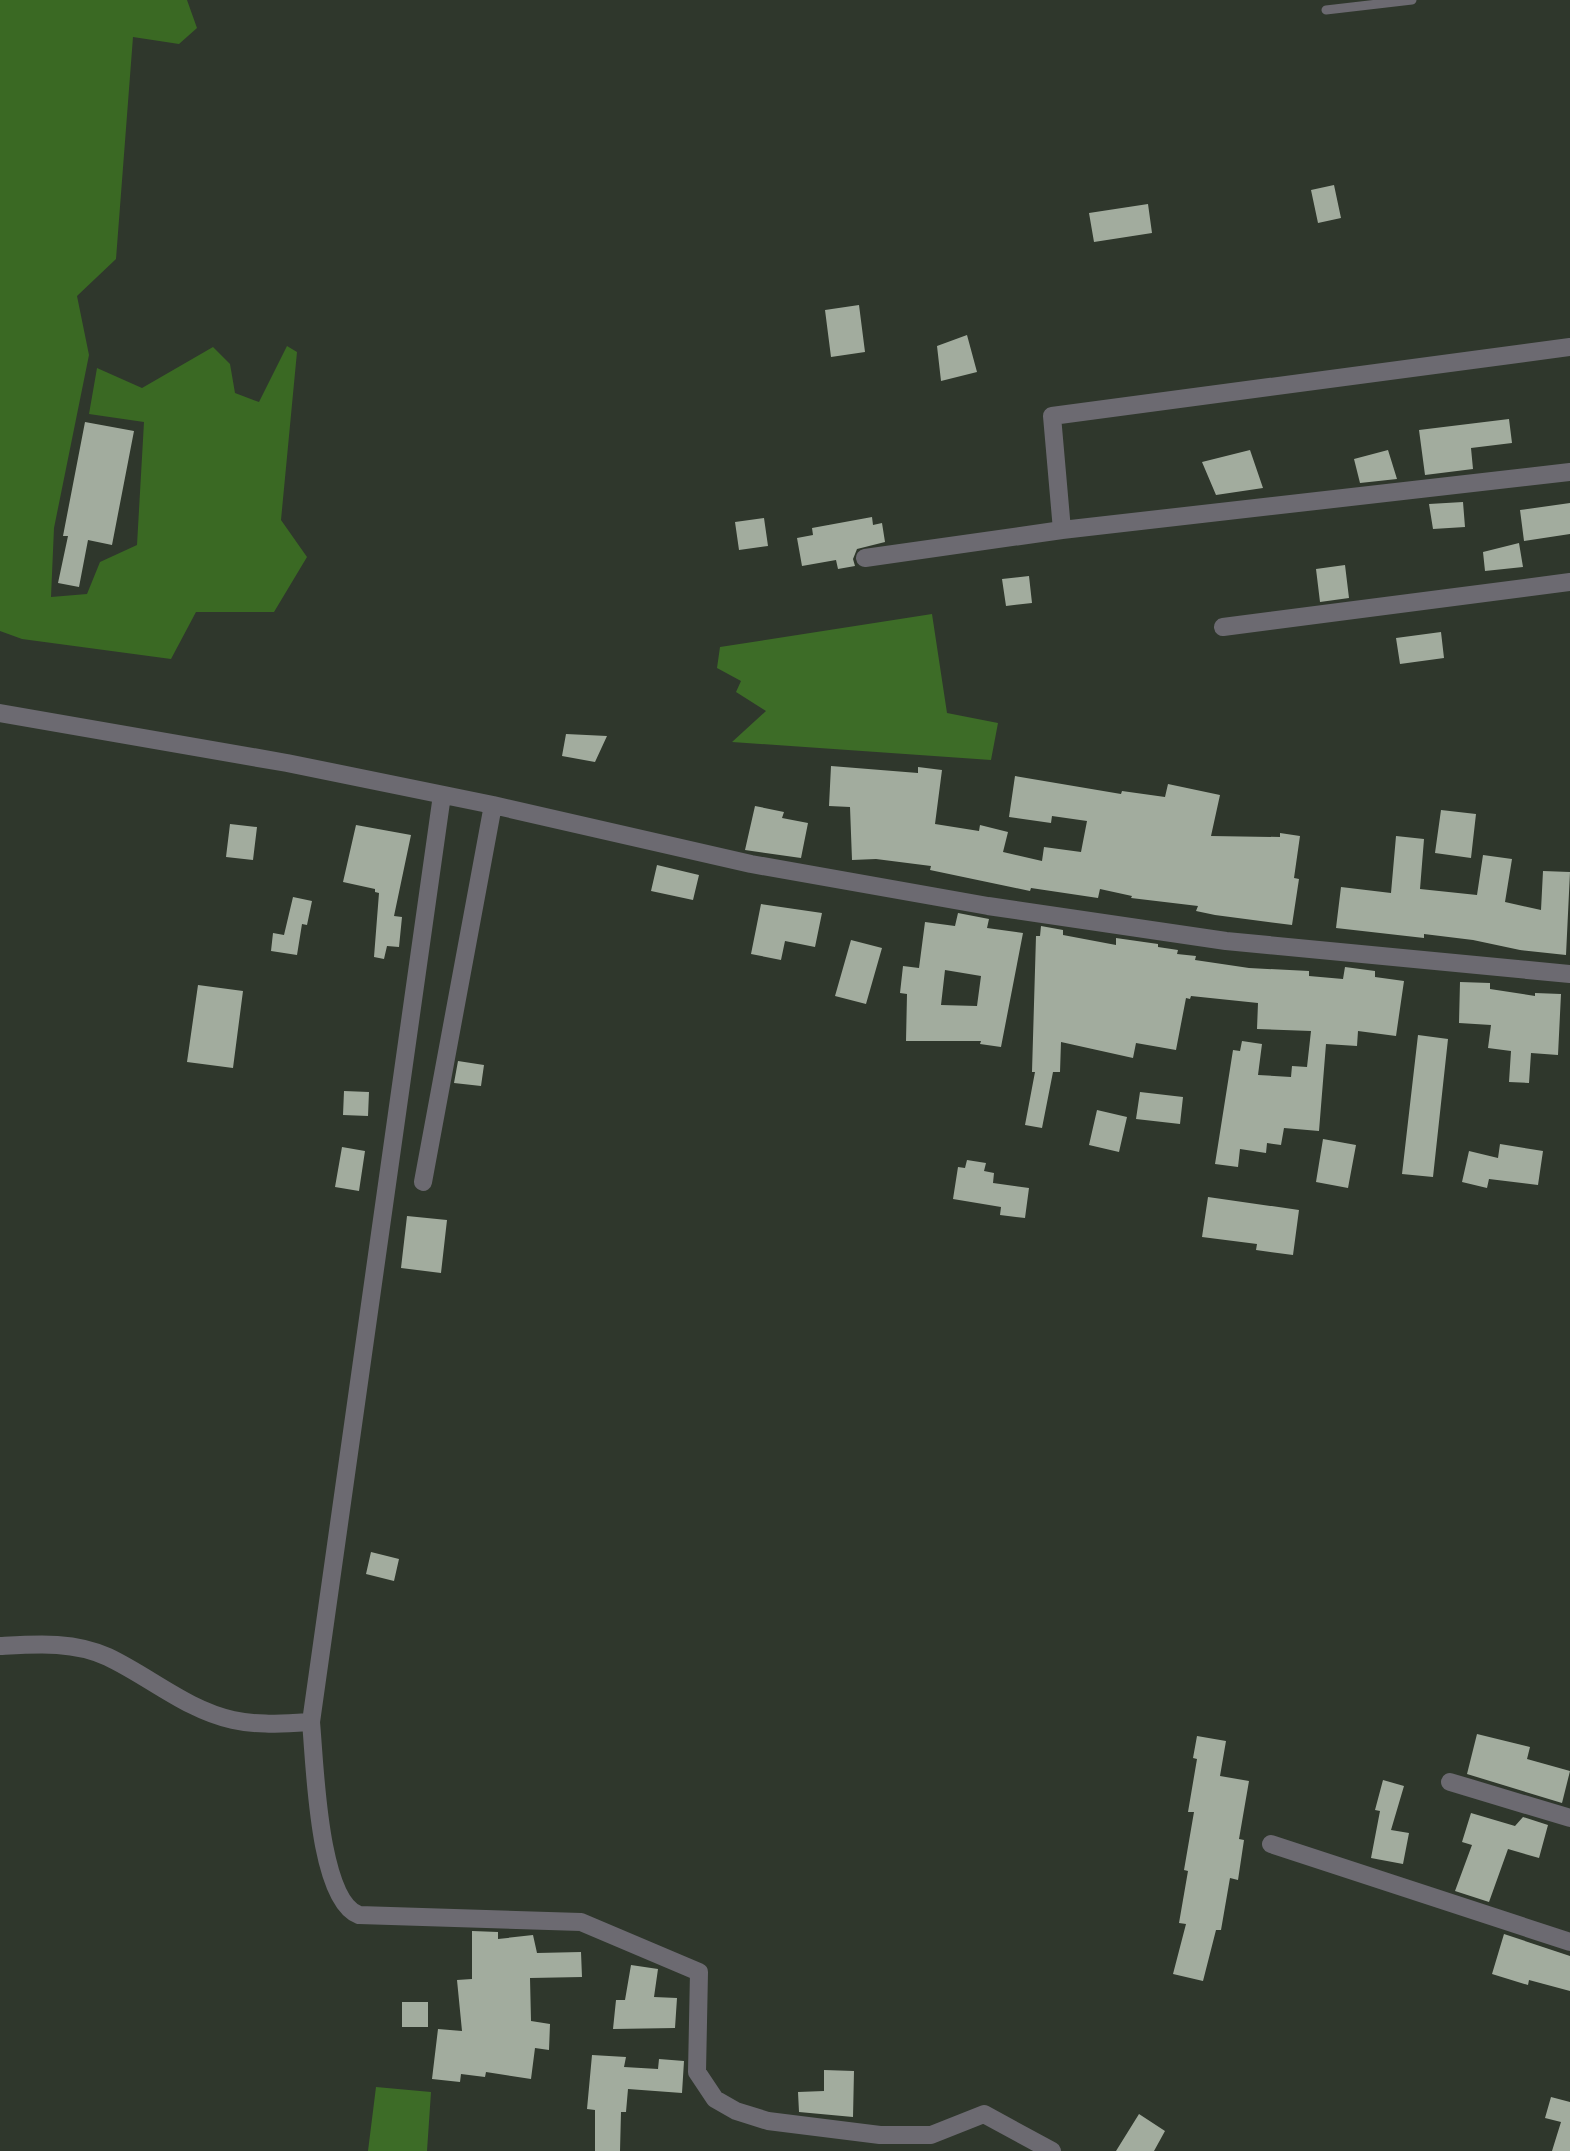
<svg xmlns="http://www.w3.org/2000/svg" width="1570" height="2151" font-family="'Exo 2',sans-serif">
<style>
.green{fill:#3d6c27}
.forest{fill:#3a6923}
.building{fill:#a2ac9e;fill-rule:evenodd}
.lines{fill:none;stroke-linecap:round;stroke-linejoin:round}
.service{stroke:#6c6a71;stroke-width:9}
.minor{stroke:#6c6a71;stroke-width:18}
</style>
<rect width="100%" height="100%" fill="#2f372c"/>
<!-- green -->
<path class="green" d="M 932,614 L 947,713 L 998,723 L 991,760 L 732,742 L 766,711 L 736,692 L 741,681 L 717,668 L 720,647 Z
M 376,2087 L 431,2092 L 427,2151 L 368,2151 Z"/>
<!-- forest -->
<path class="forest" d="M 0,0 L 187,0 L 197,28 L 179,44 L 133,37 L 116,259 L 77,296 L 89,355 L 54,528 L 51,597 L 87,594 L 100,562 L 137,545 L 144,422 L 89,414 L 97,368 L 142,388 L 213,347 L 230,364 L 235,393 L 259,402 L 287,346 L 297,352 L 281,520 L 307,557 L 274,612 L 196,612 L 171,659 L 22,639 L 0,631 Z"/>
<!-- building -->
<path class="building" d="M 1334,185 L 1341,218 L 1318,223 L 1311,190 Z
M 1148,204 L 1152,233 L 1094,242 L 1089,213 Z
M 859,305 L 865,352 L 831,357 L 825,310 Z
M 967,335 L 977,372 L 941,381 L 937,346 Z
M 1509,419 L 1512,443 L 1471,448 L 1473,469 L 1425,475 L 1419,430 Z
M 85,422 L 134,431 L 112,545 L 88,540 L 79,587 L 58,583 L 68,536 L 63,536 Z
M 1250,450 L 1263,488 L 1216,495 L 1202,462 Z
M 1388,450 L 1397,479 L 1360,483 L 1354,459 Z
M 1463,502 L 1465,527 L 1433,529 L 1429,504 Z
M 1570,503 L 1570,534 L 1524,541 L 1520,510 Z
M 872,517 L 873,525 L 882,523 L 885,542 L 857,549 L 853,559 L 855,566 L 838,569 L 836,560 L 802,566 L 797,538 L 813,535 L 812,528 Z
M 764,518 L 768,546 L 739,550 L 735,522 Z
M 1519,543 L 1523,567 L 1485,571 L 1483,552 Z
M 1345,565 L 1349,598 L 1320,602 L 1316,569 Z
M 1029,576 L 1032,603 L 1006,606 L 1002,579 Z
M 1441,632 L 1444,658 L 1400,664 L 1396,638 Z
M 566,734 L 607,736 L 595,762 L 562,756 Z
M 831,766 L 918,773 L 918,767 L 942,770 L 935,824 L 979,831 L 980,825 L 1008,832 L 1003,852 L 1042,861 L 1044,847 L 1081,852 L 1087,821 L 1052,816 L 1051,823 L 1009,817 L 1015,776 L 1121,794 L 1122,791 L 1165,797 L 1168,784 L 1220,795 L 1211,836 L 1280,837 L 1280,833 L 1300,836 L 1294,878 L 1299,879 L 1292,925 L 1215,915 L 1196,911 L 1198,906 L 1131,898 L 1132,896 L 1100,889 L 1098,898 L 1031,888 L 1030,891 L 930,870 L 931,866 L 876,859 L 852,860 L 850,807 L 829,806 Z
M 755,806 L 784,812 L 782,818 L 808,823 L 801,858 L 745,850 Z
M 1441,810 L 1476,814 L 1471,858 L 1435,853 Z
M 230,824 L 257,827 L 253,860 L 226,857 Z
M 356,825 L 411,835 L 394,916 L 402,917 L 399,947 L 387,946 L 384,959 L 374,957 L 379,893 L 375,892 L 375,889 L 343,882 Z
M 1396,836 L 1424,839 L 1420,889 L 1477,895 L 1483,855 L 1512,859 L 1505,902 L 1541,910 L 1543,871 L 1570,872 L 1566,955 L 1520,950 L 1473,940 L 1424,934 L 1424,938 L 1336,928 L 1341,887 L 1391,893 Z
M 657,865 L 699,875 L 693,900 L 651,891 Z
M 293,897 L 312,901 L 307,925 L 302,924 L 297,955 L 271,951 L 273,933 L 284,935 Z
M 761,904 L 822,913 L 815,947 L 785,941 L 781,960 L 751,954 Z
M 958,913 L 989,919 L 987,928 L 1023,933 L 1001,1047 L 980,1044 L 981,1041 L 906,1041 L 907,994 L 900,993 L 903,966 L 919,968 L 925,922 L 955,926 ZM 945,970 L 981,976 L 977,1006 L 941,1005 Z
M 1041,926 L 1063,930 L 1063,935 L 1116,945 L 1116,938 L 1158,944 L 1158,947 L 1178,950 L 1177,954 L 1196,956 L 1195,960 L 1249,968 L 1309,971 L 1309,976 L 1343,979 L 1345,967 L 1375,971 L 1375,977 L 1404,981 L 1396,1036 L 1358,1031 L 1357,1046 L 1326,1044 L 1319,1131 L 1284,1128 L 1281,1145 L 1267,1143 L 1266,1153 L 1240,1149 L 1238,1167 L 1215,1164 L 1233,1050 L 1240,1051 L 1242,1041 L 1262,1044 L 1258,1075 L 1291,1077 L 1292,1066 L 1307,1067 L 1311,1031 L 1257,1029 L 1258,1003 L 1191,996 L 1190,999 L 1186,998 L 1176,1050 L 1136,1043 L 1133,1058 L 1061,1042 L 1060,1072 L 1053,1072 L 1042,1128 L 1025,1125 L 1035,1072 L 1032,1072 L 1036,936 L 1040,936 Z
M 851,940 L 882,948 L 866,1004 L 835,996 Z
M 1460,982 L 1490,983 L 1490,989 L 1535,996 L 1535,993 L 1561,994 L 1558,1055 L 1531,1053 L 1529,1083 L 1509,1082 L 1511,1051 L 1488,1048 L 1491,1025 L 1459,1023 Z
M 198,985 L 243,991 L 233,1068 L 187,1062 Z
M 1418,1035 L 1448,1039 L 1433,1177 L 1402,1174 Z
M 458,1061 L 484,1065 L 481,1086 L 454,1083 Z
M 344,1091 L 369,1092 L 368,1116 L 343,1115 Z
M 1140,1092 L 1183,1097 L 1180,1124 L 1136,1119 Z
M 1097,1110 L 1127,1117 L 1119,1152 L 1089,1145 Z
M 1323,1139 L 1356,1145 L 1348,1188 L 1316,1182 Z
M 1500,1144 L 1543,1151 L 1538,1185 L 1489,1179 L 1487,1188 L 1462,1182 L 1469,1151 L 1498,1158 Z
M 342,1147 L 365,1151 L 359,1191 L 335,1187 Z
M 967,1160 L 986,1163 L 984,1171 L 994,1173 L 993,1183 L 1029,1188 L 1025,1218 L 1000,1215 L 1001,1207 L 953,1199 L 958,1167 L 965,1168 Z
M 1208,1197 L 1299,1210 L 1293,1255 L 1256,1250 L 1257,1244 L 1202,1237 Z
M 407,1216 L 447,1220 L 441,1273 L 401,1268 Z
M 371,1552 L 399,1559 L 394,1581 L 366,1574 Z
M 1477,1734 L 1530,1747 L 1527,1759 L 1570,1771 L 1562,1803 L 1467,1774 Z
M 1197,1736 L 1226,1741 L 1220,1776 L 1249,1781 L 1239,1839 L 1244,1840 L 1238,1880 L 1230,1878 L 1221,1930 L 1216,1930 L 1203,1981 L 1173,1974 L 1186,1924 L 1179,1923 L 1188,1871 L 1184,1870 L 1194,1812 L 1188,1812 L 1197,1759 L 1193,1758 Z
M 1383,1780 L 1404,1786 L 1391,1830 L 1409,1833 L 1403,1864 L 1371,1858 L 1380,1811 L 1375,1810 Z
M 1471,1813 L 1515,1826 L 1523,1817 L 1548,1825 L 1539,1858 L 1508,1849 L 1489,1902 L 1455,1891 L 1472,1845 L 1462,1842 Z
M 472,1931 L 498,1932 L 498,1939 L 533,1935 L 537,1953 L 581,1952 L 582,1977 L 530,1978 L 531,2021 L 550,2024 L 549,2050 L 535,2048 L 531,2079 L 486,2072 L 485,2077 L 461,2074 L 460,2082 L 432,2079 L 438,2029 L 462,2031 L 457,1980 L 472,1979 Z
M 1504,1934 L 1570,1956 L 1570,1991 L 1529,1980 L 1528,1985 L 1492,1974 Z
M 631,1965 L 658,1969 L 654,1997 L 677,1998 L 675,2028 L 613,2029 L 616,2000 L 625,2000 Z
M 402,2002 L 428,2002 L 428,2027 L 402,2027 Z
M 592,2055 L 626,2057 L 624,2067 L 658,2069 L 659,2059 L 684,2061 L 682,2093 L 628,2089 L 626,2112 L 621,2112 L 620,2151 L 595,2151 L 595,2110 L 587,2109 Z
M 824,2070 L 854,2071 L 853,2117 L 799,2112 L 798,2092 L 824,2091 Z
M 1551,2097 L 1570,2102 L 1570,2151 L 1552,2151 L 1561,2122 L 1545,2118 Z
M 1139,2114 L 1165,2131 L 1154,2151 L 1116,2151 Z"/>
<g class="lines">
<!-- service -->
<path class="service" d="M 1326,10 L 1412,0"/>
<!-- minor -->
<path class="minor" d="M 1062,530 L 1052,416 L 1570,347
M 865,558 L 1062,530 L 1570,472
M 1223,627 L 1570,582
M 0,713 L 287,763 L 493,805 L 751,864 L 988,906 L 1226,941 L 1570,974
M 442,795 L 311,1722 C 315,1764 318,1900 359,1915 L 581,1922 L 699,1972 L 697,2072 L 715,2099 L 736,2111 L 768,2121 L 880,2135 L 931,2135 L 984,2114 L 1052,2151
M 423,1182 L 493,805
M 0,1646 C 36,1644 74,1641 108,1657 C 150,1677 187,1710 233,1720 C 259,1726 286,1723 311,1722
M 1450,1782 L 1570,1818
M 1271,1844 L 1570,1942"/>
</g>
</svg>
